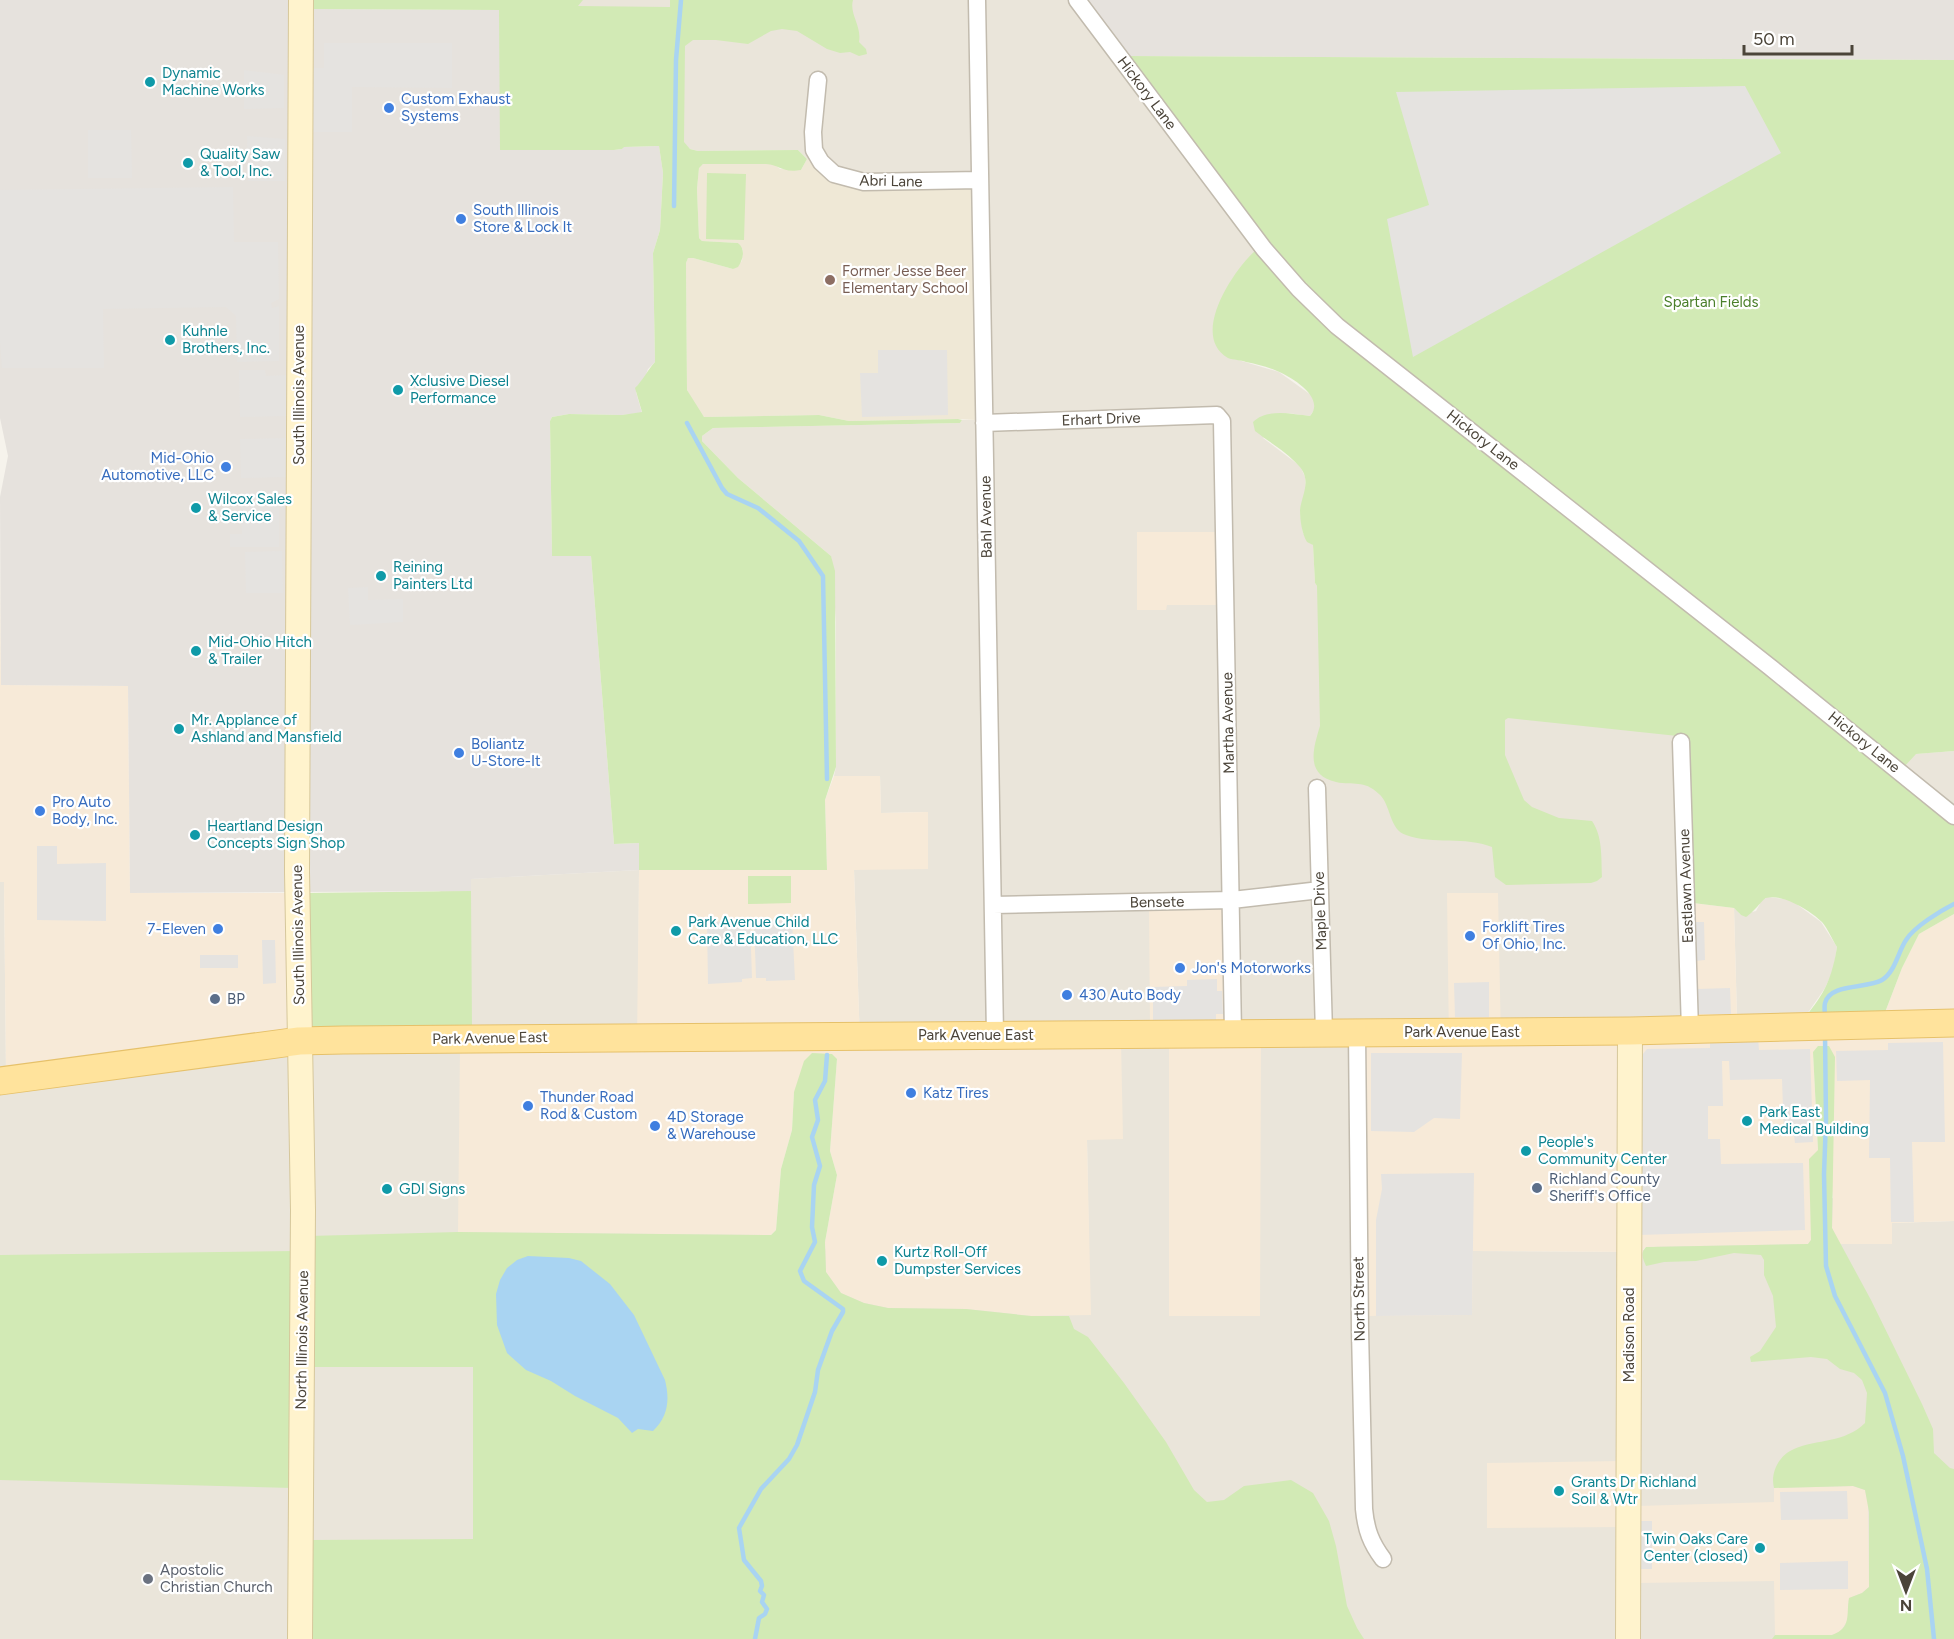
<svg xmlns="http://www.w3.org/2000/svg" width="1954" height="1639" font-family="Figtree,sans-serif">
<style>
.residential{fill:#eae5da}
.commercial{fill:#f7ead8}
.industrial{fill:#e6e2dd}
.education{fill:#efe8d6}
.green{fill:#d2eab5}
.parking{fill:#e5e3e0}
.water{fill:#a9d4f2}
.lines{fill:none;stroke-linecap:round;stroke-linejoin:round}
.stream{stroke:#a9d4f2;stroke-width:4.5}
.street-casing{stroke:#c2bbae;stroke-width:19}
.secondary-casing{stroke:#d6c79b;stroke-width:26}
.primary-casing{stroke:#e6c16a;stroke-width:29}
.street{stroke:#fff;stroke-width:16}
.secondary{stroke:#fff3cd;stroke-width:24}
.primary{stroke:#ffe39c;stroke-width:27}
.culture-dot{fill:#0f9aa8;stroke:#fff;stroke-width:2}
.shop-dot{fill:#3f7fe0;stroke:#fff;stroke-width:2}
.education-dot{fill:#8d6e63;stroke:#fff;stroke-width:2}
.service-dot{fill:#5c6f8a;stroke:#fff;stroke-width:2}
.worship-dot{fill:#6b7280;stroke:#fff;stroke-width:2}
.labels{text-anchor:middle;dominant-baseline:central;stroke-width:4.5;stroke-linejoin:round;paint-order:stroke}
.culture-label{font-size:15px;fill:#0d838f;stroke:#fff;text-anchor:start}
.street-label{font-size:15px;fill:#4b4439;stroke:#fff}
.shop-label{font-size:15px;fill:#366cbe;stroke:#fff;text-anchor:start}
.education-label{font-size:15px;fill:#785e54;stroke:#fff;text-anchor:start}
.park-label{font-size:15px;fill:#4a7f2a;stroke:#fff}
.service-label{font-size:15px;fill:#4e5e75;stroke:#fff;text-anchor:start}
.worship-label{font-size:15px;fill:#5b616d;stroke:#fff;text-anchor:start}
</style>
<rect width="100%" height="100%" fill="#f6f3ec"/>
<!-- residential -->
<path class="residential" d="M 500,0 L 1085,0 L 1266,242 L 1228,357 L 1279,372 L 1311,395 L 1315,403 L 1314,410 L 1310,416 L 1287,413 L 1263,438 L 1300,466 L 1305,477 L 1306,489 L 1300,512 L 1303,533 L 1313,545 L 1315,583 L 1317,586 L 1688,737 L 1697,1040 L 1472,1251 L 1636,1252 L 1833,1198 L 1891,1223 L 1954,1221 L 1954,1484 L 1947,1639 L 0,1639 L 0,882 L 4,881 L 6,1071 L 470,879 L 639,870 L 638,1043 L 771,1235 L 1090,1315 L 1087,1140 L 860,1043 L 854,870 L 927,812 L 881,813 L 880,776 L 834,776 L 836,767 L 836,622 L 831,556 L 738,478 L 702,441 L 702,436 L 713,428 L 960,423 L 962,420 L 976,420 L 884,186 L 813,159 L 807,159 L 798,150 L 698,151 L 690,149 Z
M 1954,751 L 1954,807 L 1905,766 L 1915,754 Z
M 1768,897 L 1791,900 L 1821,922 L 1837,947 L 1833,971 L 1825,988 L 1805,1017 L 1737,1018 L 1734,908 L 1741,915 L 1756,911 L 1762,900 Z"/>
<!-- commercial -->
<path class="commercial" d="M 1137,532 L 1218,532 L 1219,605 L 1167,605 L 1166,610 L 1137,610 Z
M 0,569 L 1,685 L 128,686 L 130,893 L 307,893 L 308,1029 L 6,1072 L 4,882 L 0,882 Z
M 834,776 L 880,776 L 881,813 L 928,812 L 928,869 L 854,870 L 860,1042 L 1121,1041 L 1123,1139 L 1087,1140 L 1091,1315 L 1031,1316 L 966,1309 L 888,1308 L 864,1303 L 841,1293 L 826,1272 L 825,1242 L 837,1175 L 830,1151 L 837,1059 L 794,1092 L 792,1130 L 781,1169 L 776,1230 L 771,1235 L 458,1232 L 460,1048 L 637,1043 L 639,870 L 827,870 L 825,800 Z
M 1447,893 L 1498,893 L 1501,1042 L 1697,1040 L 1693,903 L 1734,908 L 1737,1018 L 1884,1015 L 1902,968 L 1919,934 L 1954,914 L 1954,1221 L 1892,1223 L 1892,1244 L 1840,1244 L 1832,1228 L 1833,1198 L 1813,1052 L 1818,1150 L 1811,1240 L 1808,1244 L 1646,1247 L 1643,1250 L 1642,1256 L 1636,1252 L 1473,1251 L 1472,1315 L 1367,1316 L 1363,1043 L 1449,1042 Z
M 1225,903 L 1228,1040 L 1261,1041 L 1260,1316 L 1169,1316 L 1169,1027 L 1150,1027 L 1149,904 Z
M 1621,1461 L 1621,1527 L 1487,1528 L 1487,1463 Z
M 1853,1486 L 1865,1490 L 1868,1501 L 1869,1587 L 1862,1593 L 1849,1598 L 1848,1620 L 1840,1632 L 1832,1635 L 1775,1635 L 1774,1581 L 1638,1583 L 1637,1506 L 1774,1502 L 1774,1488 Z"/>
<!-- industrial -->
<path class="industrial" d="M 0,0 L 308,0 L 308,9 L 499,10 L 533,149 L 614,150 L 622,149 L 623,147 L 659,146 L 663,173 L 660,230 L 653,253 L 655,362 L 648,369 L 644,380 L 637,386 L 636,392 L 642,413 L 622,415 L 569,414 L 552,417 L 550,421 L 552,556 L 591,556 L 614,844 L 639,843 L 639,870 L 471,879 L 471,891 L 130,893 L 128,686 L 1,685 L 0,497 L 8,456 L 0,418 Z
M 1085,0 L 1954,0 L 1954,60 L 1128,56 Z"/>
<!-- education -->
<path class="education" d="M 813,158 L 827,173 L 973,184 L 976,420 L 958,419 L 849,421 L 819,415 L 704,417 L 696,407 L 687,390 L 686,263 L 688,258 L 693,258 L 733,269 L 742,261 L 743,250 L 738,243 L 702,241 L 699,238 L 697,189 L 699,167 L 703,164 L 774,164 L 780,169 L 801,170 L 807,159 Z"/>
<!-- green -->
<path class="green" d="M 308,0 L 583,0 L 578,6 L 670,7 L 670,0 L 853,0 C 849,14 862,26 859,42 L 866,49 L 867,54 L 859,56 L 850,52 L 840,53 L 827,49 L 797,31 L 782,29 L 771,31 L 748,44 L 716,40 L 693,40 L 685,46 L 684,142 L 690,149 L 698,151 L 798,150 L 807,159 L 801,170 C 781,173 781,165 766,164 L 703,164 L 699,168 L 697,189 L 699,238 L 702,241 L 738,243 C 746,249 743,260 738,267 L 733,269 L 693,258 L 688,258 L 686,263 L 687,390 L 704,417 L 819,415 L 849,421 L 958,419 L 962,420 L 960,423 L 713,428 L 702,436 L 702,441 L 738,478 L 831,556 L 835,571 L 836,767 L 825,800 L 827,870 L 639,870 L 639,843 L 614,844 L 591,556 L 552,556 L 550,421 L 552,417 L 569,414 L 622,415 L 642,412 L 635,388 C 643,380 647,371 655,362 L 653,253 L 660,230 L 663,173 L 659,146 L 624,147 L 622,149 L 614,150 L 500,150 L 499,10 L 308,9 Z
M 1128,56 L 1954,60 L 1954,751 L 1916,754 L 1905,766 L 1340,320 L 1297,279 L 1266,242 Z
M 707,173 L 746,174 L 744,240 L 706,239 Z
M 1256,250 L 1954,825 L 1954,914 L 1919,934 L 1902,968 L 1884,1015 L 1805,1017 C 1825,994 1832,977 1837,947 C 1832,939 1828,929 1822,922 C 1811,911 1782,893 1766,898 C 1763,899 1753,913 1746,917 L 1741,915 L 1734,908 L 1693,903 L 1687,737 L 1508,718 L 1505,720 L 1505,755 L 1524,800 L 1532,807 L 1559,818 L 1592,821 C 1603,837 1601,858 1602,877 L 1597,881 L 1591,883 L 1506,885 L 1495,877 L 1492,847 C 1465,836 1434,845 1406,835 C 1389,830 1391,804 1379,794 C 1363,779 1354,786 1336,782 C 1305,775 1313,749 1320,726 L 1317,586 L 1315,583 L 1313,545 L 1307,542 C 1302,534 1300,520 1300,510 C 1302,494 1312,481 1299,466 C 1287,452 1269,442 1255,431 L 1253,422 C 1267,408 1292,414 1310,416 C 1326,398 1292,377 1277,371 C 1268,367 1256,364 1246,362 C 1241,360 1233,360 1228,358 C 1189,336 1234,269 1256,250 Z
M 748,876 L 791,876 L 791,903 L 748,904 Z
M 471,891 L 472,1027 L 308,1029 L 307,893 Z
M 1818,1046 L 1829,1046 L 1835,1057 L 1832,1228 L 1871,1300 L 1922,1404 L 1933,1429 L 1934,1453 L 1950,1468 L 1954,1469 L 1954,1639 L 1772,1639 L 1775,1635 L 1832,1635 C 1852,1628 1846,1614 1849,1598 L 1862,1593 L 1869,1587 L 1869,1512 L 1865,1490 L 1853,1486 L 1774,1488 C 1770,1473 1779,1455 1794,1449 C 1817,1439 1845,1443 1865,1423 L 1867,1393 L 1862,1380 L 1854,1373 L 1840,1369 L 1827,1359 L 1811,1357 L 1751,1362 L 1750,1357 L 1760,1351 L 1776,1327 L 1773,1296 L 1764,1275 L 1764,1260 L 1761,1255 L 1734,1253 L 1696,1261 L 1664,1262 L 1646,1266 C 1643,1259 1640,1253 1646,1247 L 1808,1244 L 1811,1240 L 1809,1159 L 1818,1150 L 1813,1052 Z
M 812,1053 L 832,1054 L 837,1059 L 830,1151 L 837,1175 L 825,1242 L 826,1272 L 841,1293 L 864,1303 L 888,1308 L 966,1309 L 1031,1316 L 1069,1316 L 1074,1329 L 1088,1337 L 1124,1383 L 1166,1442 L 1194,1490 L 1207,1502 L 1224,1500 L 1244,1486 L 1291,1480 L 1313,1493 L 1329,1521 L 1336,1546 L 1347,1606 L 1357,1628 L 1364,1639 L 308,1639 L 309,1540 L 473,1539 L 473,1367 L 309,1367 L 309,1236 L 458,1232 L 771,1235 L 776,1230 L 781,1169 L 792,1130 L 794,1092 L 804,1061 Z
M 295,1251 L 293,1488 L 0,1480 L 0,1255 Z"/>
<!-- parking -->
<path class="parking" d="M 324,43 L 452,43 L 452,88 L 352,87 L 352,132 L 308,132 L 308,68 L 324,68 Z
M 244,70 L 284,75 L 284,108 L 244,109 Z
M 1745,86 L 1781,153 L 1413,357 L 1387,219 L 1429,205 L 1396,92 Z
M 88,130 L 131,130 L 132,178 L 88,178 Z
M 247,136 L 285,139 L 285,181 L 248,181 Z
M 233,187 L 234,242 L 278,242 L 279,299 L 271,303 L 272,308 L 279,306 L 279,361 L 237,362 L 236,316 L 226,307 L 103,309 L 104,368 L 2,368 L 0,341 L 0,190 Z
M 878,350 L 947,350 L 948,415 L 862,417 L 860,373 L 878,373 Z
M 239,370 L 265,370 L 266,376 L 287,375 L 287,416 L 240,417 Z
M 286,438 L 287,477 L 241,478 L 240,439 Z
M 279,492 L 279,547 L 230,547 L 230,534 L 242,534 L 241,493 Z
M 282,551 L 283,593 L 246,593 L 245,552 Z
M 368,587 L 368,600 L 403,599 L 403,622 L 350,625 L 348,588 Z
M 37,846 L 57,846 L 57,864 L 106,863 L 106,921 L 37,920 Z
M 792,920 L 795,980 L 766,981 L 766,978 L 756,978 L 754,921 Z
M 750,921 L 752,978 L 742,979 L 742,982 L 708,984 L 707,922 Z
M 1694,922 L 1704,922 L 1705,960 L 1695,961 Z
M 262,940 L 275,940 L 276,983 L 263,984 Z
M 200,955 L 238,955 L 238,968 L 200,968 Z
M 1217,979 L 1217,991 L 1222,991 L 1223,1014 L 1216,1014 L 1216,1023 L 1153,1023 L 1153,987 L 1187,986 L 1187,980 Z
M 1489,982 L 1489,1017 L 1455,1017 L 1454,983 Z
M 1730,988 L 1731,1014 L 1697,1014 L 1697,989 Z
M 1758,1038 L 1759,1050 L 1810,1049 L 1813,1142 L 1795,1143 L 1794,1136 L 1784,1136 L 1782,1079 L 1730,1080 L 1729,1061 L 1722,1061 L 1723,1106 L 1708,1106 L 1708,1139 L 1720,1139 L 1721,1164 L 1803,1163 L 1805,1230 L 1638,1235 L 1639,1059 L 1647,1049 L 1710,1048 L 1710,1039 Z
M 1943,1042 L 1945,1142 L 1912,1142 L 1914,1222 L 1891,1222 L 1890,1158 L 1869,1158 L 1870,1080 L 1837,1081 L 1836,1051 L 1888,1050 L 1888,1043 Z
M 1371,1053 L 1462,1053 L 1460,1119 L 1434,1118 L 1414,1132 L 1371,1131 Z
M 1474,1173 L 1472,1315 L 1376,1316 L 1376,1220 L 1382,1189 L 1381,1174 Z
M 1847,1491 L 1848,1519 L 1781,1520 L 1780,1492 Z
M 1637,1521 L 1652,1521 L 1652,1569 L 1638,1569 Z
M 1848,1561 L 1848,1589 L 1780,1590 L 1780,1563 Z"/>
<!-- water -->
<path class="water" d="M 528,1256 L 569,1258 L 581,1261 L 610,1284 L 634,1315 L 665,1380 C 670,1400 668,1417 653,1431 L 638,1429 L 632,1433 L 618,1418 L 575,1396 L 551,1381 L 526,1370 L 507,1353 L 497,1325 L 496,1294 L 500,1280 L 507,1268 L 517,1260 Z"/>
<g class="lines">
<!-- stream -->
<path class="stream" d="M 674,206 L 676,60 L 681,0
M 687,423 L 722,488 L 727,494 L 758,508 L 799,541 L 823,576 L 827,779
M 1825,1017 C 1825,1013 1824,1007 1825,1003 C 1830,983 1867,989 1882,980 C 1895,972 1898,952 1906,940 C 1914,927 1940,911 1954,904
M 1825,1034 L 1826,1120 L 1824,1174 L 1826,1266 L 1835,1296 L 1885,1393 L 1903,1456 L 1927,1569 L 1934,1639
M 755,1639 L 759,1618 L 765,1614 L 767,1609 L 762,1602 L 764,1595 L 760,1591 L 762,1586 L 761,1581 L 744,1560 L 739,1528 L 761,1489 L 789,1459 L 797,1445 L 815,1392 L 818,1370 L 832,1331 L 843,1312 L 843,1309 L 804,1281 L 800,1271 L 815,1242 L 812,1227 L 814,1185 L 820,1166 L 812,1137 L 818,1120 L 815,1100 L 825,1081 L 827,1055"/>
<!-- street casing -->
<g class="street-casing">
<path id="street" d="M 977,0 L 995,1035
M 1077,0 L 1264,249 L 1299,289 L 1337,326 L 1770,667 L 1954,816
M 818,80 L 813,132 L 814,150 L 821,162 L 834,174 L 864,182 L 980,180
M 984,423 L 1217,415 L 1222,421 L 1233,1034
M 1681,742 L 1690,1030
M 1317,788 L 1324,1033
M 993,905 L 1232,900 L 1320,890
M 1357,1033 L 1360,1330 L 1364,1509 C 1366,1530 1371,1543 1383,1559"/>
</g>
<!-- secondary casing -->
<g class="secondary-casing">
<path id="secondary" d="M 300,1639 L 303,1210 L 297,872 L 301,0
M 1628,1639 L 1630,1031"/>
</g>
<!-- primary casing -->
<g class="primary-casing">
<path id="primary" d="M 0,1081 L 299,1041 L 343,1040 L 1630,1031 L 1954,1023"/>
</g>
<!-- street -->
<use href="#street" class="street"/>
<!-- secondary -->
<use href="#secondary" class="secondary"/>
<!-- primary -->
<use href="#primary" class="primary"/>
</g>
<!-- markers -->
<g class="culture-dot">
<circle cx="150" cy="82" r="6"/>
<circle cx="188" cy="163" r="6"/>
<circle cx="170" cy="340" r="6"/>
<circle cx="398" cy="390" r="6"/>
<circle cx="196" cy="508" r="6"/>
<circle cx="381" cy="576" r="6"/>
<circle cx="196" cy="651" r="6"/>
<circle cx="179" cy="729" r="6"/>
<circle cx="195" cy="835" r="6"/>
<circle cx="676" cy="931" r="6"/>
<circle cx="1747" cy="1121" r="6"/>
<circle cx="1526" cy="1151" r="6"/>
<circle cx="387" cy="1189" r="6"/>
<circle cx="882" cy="1261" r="6"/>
<circle cx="1559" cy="1491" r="6"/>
<circle cx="1760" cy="1548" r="6"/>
</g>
<g class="shop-dot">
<circle cx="389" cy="108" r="6"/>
<circle cx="461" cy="219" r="6"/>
<circle cx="226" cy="467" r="6"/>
<circle cx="459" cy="753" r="6"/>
<circle cx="40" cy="811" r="6"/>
<circle cx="218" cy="929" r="6"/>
<circle cx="1470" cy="936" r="6"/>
<circle cx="1180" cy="968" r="6"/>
<circle cx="1067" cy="995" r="6"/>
<circle cx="911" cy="1093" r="6"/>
<circle cx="528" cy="1106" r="6"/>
<circle cx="655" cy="1126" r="6"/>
</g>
<circle class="education-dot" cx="830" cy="280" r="6"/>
<g class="service-dot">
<circle cx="215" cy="999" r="6"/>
<circle cx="1537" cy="1188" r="6"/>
</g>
<circle class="worship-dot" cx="148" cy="1579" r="6"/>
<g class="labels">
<!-- culture labels -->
<g class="culture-label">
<text x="162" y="73">Dynamic<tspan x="162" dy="17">Machine Works</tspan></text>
<text x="200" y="154">Quality Saw<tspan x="200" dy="17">&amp; Tool, Inc.</tspan></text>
<text x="182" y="331">Kuhnle<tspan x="182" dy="17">Brothers, Inc.</tspan></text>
<text x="410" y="381">Xclusive Diesel<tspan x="410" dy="17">Performance</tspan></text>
<text x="208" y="499">Wilcox Sales<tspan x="208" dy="17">&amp; Service</tspan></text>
<text x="393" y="567">Reining<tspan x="393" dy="17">Painters Ltd</tspan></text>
<text x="208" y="642">Mid-Ohio Hitch<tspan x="208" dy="17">&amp; Trailer</tspan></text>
<text x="191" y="720">Mr. Applance of<tspan x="191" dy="17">Ashland and Mansfield</tspan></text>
<text x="207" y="826">Heartland Design<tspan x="207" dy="17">Concepts Sign Shop</tspan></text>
<text x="688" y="922">Park Avenue Child<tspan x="688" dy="17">Care &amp; Education, LLC</tspan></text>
<text x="1759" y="1112">Park East<tspan x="1759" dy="17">Medical Building</tspan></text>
<text x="1538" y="1142">People's<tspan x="1538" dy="17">Community Center</tspan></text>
<text x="399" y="1189">GDI Signs</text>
<text x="894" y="1252">Kurtz Roll-Off<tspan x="894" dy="17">Dumpster Services</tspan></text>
<text x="1571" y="1482">Grants Dr Richland<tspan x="1571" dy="17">Soil &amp; Wtr</tspan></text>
<text x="1748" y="1539" text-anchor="end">Twin Oaks Care<tspan x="1748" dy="17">Center (closed)</tspan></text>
</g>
<!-- street labels -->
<g class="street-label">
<text transform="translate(1147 93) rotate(53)">Hickory Lane</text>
<text transform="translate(891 181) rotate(1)">Abri Lane</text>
<text transform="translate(299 395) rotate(-90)">South Illinois Avenue</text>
<text transform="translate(1101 419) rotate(-2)">Erhart Drive</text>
<text transform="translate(1483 440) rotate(38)">Hickory Lane</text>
<text transform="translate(986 517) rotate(-91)">Bahl Avenue</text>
<text transform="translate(1228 723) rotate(-91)">Martha Avenue</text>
<text transform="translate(1864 742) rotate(39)">Hickory Lane</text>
<text transform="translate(1686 886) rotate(-92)">Eastlawn Avenue</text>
<text transform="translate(1157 902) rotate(-1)">Bensete</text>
<text transform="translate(1320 911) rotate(-92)">Maple Drive</text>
<text transform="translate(298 935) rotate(-91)">South Illinois Avenue</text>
<text x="1462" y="1032">Park Avenue East</text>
<text x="976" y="1035">Park Avenue East</text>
<text transform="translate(490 1038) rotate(-1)">Park Avenue East</text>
<text transform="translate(1359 1299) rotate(-91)">North Street</text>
<text transform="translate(1629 1335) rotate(-90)">Madison Road</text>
<text transform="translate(302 1340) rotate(-89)">North Illinois Avenue</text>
</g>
<!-- shop labels -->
<g class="shop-label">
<text x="401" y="99">Custom Exhaust<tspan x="401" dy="17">Systems</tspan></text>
<text x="473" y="210">South Illinois<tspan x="473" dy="17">Store &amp; Lock It</tspan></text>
<text x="214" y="458" text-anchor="end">Mid-Ohio<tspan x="214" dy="17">Automotive, LLC</tspan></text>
<text x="471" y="744">Boliantz<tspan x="471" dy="17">U-Store-It</tspan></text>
<text x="52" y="802">Pro Auto<tspan x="52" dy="17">Body, Inc.</tspan></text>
<text x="1482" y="927">Forklift Tires<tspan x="1482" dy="17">Of Ohio, Inc.</tspan></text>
<text x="206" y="929" text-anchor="end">7-Eleven</text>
<text x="1192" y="968">Jon's Motorworks</text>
<text x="1079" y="995">430 Auto Body</text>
<text x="923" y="1093">Katz Tires</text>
<text x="540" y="1097">Thunder Road<tspan x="540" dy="17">Rod &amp; Custom</tspan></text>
<text x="667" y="1117">4D Storage<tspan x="667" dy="17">&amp; Warehouse</tspan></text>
</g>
<!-- education labels -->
<g class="education-label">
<text x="842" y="271">Former Jesse Beer<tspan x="842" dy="17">Elementary School</tspan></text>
</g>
<!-- park labels -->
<g class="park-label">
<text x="1711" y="302">Spartan Fields</text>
</g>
<!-- service labels -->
<g class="service-label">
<text x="227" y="999">BP</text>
<text x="1549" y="1179">Richland County<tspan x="1549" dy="17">Sheriff's Office</tspan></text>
</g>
<!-- worship labels -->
<g class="worship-label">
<text x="160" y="1570">Apostolic<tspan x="160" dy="17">Christian Church</tspan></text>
</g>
</g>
<!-- north arrow -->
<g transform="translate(1906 1591) rotate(180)" stroke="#ffffff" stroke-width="4.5" paint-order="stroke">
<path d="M0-4.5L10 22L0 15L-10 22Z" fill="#4b4439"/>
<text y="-9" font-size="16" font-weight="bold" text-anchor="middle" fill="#4b4439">N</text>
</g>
<!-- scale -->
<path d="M1744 45v9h108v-9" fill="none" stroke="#4b4439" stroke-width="3"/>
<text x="1753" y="45" font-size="18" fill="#4b4439" stroke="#ffffff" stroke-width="4.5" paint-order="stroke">50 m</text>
</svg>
